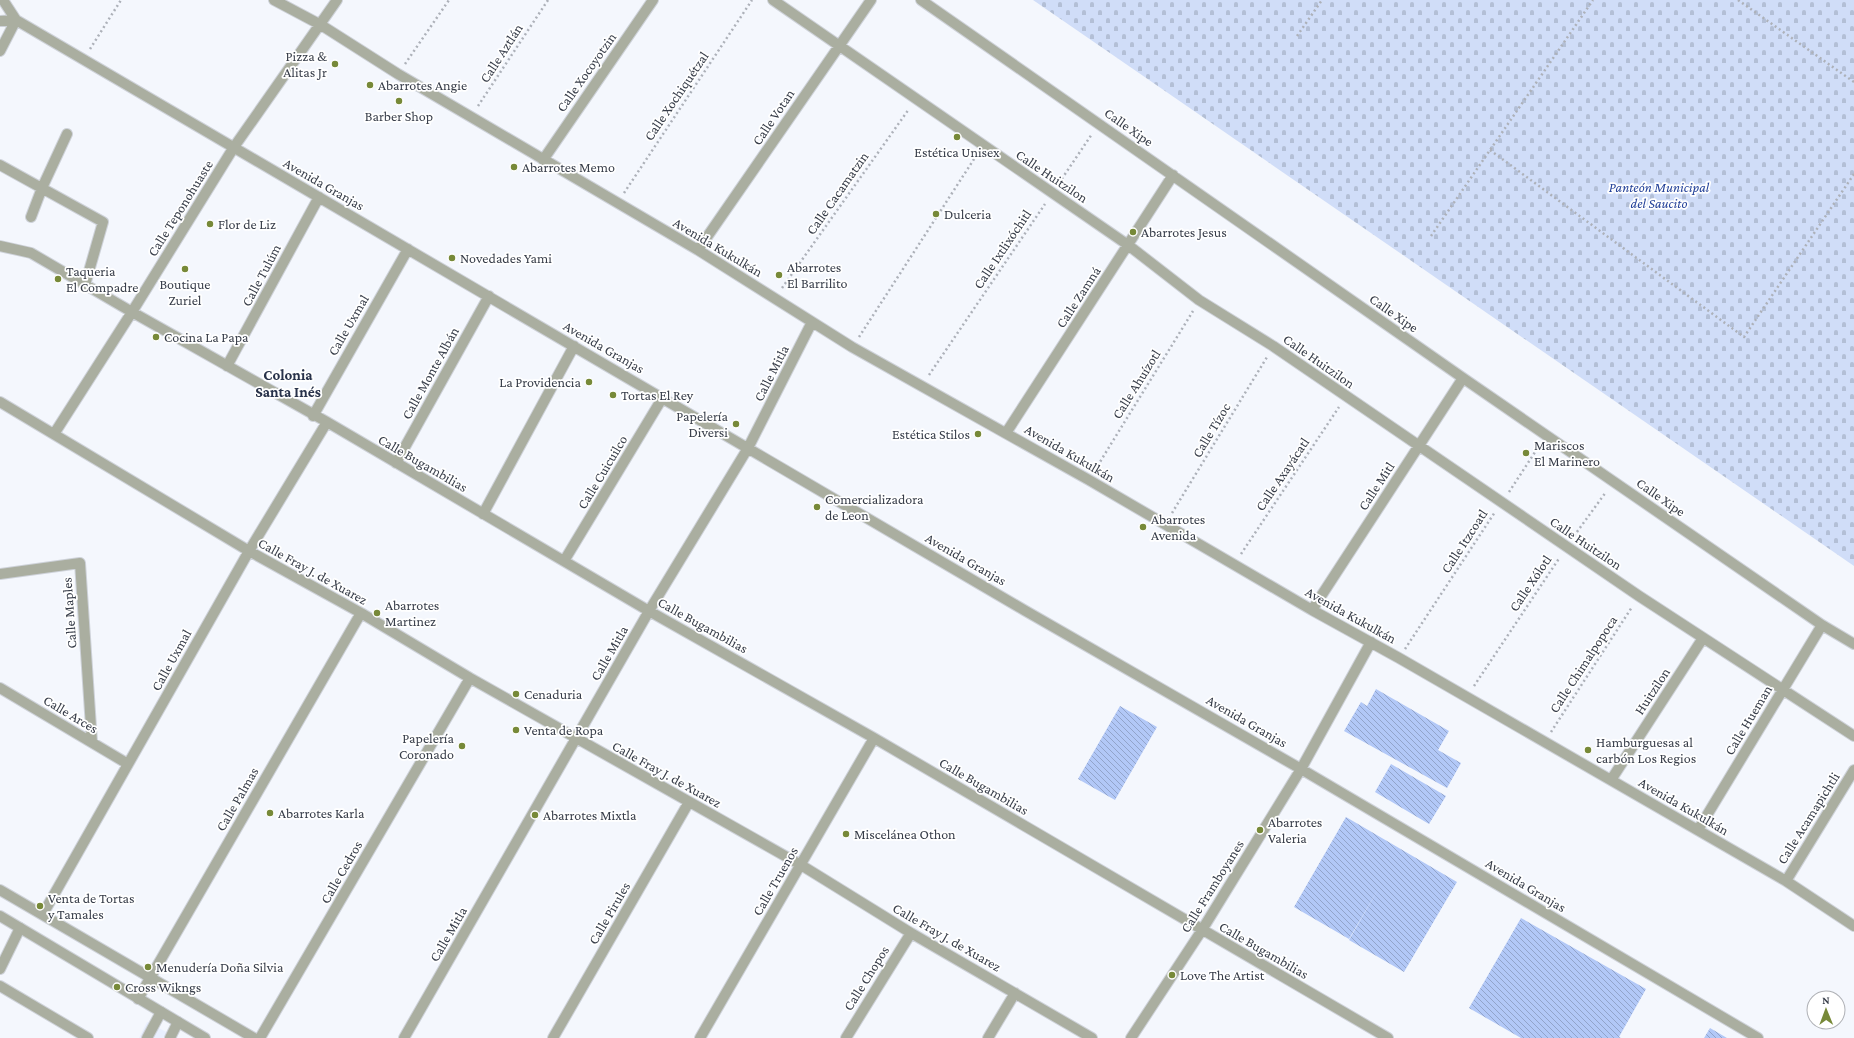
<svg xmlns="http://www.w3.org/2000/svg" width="1854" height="1038" font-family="'Crimson Pro',serif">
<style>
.built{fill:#e9f0ff}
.cemetery{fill:url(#cemetery-stones)}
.building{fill:url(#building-back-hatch)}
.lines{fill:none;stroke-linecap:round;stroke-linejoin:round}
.service-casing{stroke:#ced2d9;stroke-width:12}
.minor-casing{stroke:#ced2d9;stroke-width:12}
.tertiary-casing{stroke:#ced2d9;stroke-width:12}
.path{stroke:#adb1b9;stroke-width:2.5;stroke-dasharray:2 3;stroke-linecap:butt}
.service{stroke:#aaaea0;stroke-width:10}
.minor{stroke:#aaaea0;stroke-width:10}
.tertiary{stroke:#aaaea0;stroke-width:10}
.poi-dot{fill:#778938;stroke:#fff;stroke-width:1.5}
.labels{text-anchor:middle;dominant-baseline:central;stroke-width:3.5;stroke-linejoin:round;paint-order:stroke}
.street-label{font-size:14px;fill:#373d49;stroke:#fff}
.poi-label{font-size:14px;fill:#373d49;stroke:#fff;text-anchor:start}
.park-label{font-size:14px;font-style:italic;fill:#234199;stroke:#fff}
.neighbourhood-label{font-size:15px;font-weight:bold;fill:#28324a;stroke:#fff}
</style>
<defs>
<pattern id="cemetery-stones" width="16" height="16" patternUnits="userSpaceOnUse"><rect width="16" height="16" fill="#d0ddf8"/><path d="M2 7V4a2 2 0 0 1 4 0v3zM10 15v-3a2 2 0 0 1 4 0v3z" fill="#b3bfd6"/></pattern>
<pattern id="building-back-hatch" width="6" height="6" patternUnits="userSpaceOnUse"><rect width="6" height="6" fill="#b2c8f7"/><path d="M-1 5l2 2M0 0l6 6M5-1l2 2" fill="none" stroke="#92a4ca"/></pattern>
</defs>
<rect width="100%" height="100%" fill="#f4f7fd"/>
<!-- built -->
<path class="built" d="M 147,1022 L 178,1038 L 139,1038 Z"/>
<!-- cemetery -->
<path class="cemetery" d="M 1033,0 L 1854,0 L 1854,566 Z"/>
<!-- building -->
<path class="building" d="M 1376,689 L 1449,731 L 1438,750 L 1461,763 L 1447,788 L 1344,731 L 1361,702 L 1367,706 Z
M 1120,706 L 1157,727 L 1115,800 L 1078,779 Z
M 1391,764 L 1446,796 L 1429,824 L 1375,792 Z
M 1346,817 L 1457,882 L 1404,972 L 1349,940 L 1380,886 L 1349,939 L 1294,907 Z
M 1521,918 L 1646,989 L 1619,1037 L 1621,1038 L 1521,1038 L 1469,1008 Z
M 1710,1028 L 1727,1038 L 1704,1038 Z"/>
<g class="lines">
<!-- service casing -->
<g class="service-casing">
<path id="service" d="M 147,1038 L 161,1012
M 170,1038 L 178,1022"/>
</g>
<!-- minor casing -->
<g class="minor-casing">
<path id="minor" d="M 3,0 L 16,20 L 1024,610 L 1301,769 L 1758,1038
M 274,0 L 321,25 L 398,74 L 698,250 L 852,347 L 1089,480 L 1312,610 L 1399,658 L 1786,881 L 1854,926
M 773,0 L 1128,245 L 1199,300 L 1273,346 L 1639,596 L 1854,736
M 921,0 L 1463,378 L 1822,625 L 1854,644
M 0,21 L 16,20
M 0,51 L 16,20
M 543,160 L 653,0
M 0,165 L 103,222 L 85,285
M 31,217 L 42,188 L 67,134
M 0,246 L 31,253 L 132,312 L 327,422 L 649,611 L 874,738 L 1388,1038
M 698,250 L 871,0
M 227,366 L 319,197
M 0,402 L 249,551 L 361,613 L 470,678 L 801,865 L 911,933 L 1092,1038
M 313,416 L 408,249
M 1006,433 L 1173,175
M 54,434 L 132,312 L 234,147 L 337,0
M 396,463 L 489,296
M 483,514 L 574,346
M 564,561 L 663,397
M 0,574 L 80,563 L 92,742
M 1312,610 L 1463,378
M 0,688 L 128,764
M 1611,780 L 1703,638
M 1698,830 L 1822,625
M 1786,881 L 1854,770
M 43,914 L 249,551 L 327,422
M 0,969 L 20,928
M 0,986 L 88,1038
M 138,999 L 361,613
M 260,1038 L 470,678
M 404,1038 L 649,611 L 748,448 L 812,322
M 553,1038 L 689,802
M 700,1038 L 874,738
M 846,1038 L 911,933
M 988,1038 L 1015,993
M 1131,1038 L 1202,930 L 1301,769 L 1371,642"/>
</g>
<!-- tertiary casing -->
<g class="tertiary-casing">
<path id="tertiary" d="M 0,890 L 254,1038
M 0,916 L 205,1038"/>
</g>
<!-- path -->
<path class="path" d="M 1738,0 L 1854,82
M 1297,36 L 1322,0
M 90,49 L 121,0
M 405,64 L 449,0
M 478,106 L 548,0
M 1490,150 L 1744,337 L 1854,174
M 1059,183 L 1092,134
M 624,193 L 752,0
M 1431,236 L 1593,0
M 782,288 L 909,109
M 859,337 L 976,156
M 929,375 L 1045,204
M 1095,470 L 1193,311
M 1509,492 L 1539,446
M 1172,513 L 1267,357
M 1574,536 L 1606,492
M 1241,554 L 1339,407
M 1405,649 L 1495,512
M 1474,686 L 1560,557
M 1551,732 L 1632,607"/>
<!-- service -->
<use href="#service" class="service"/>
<!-- minor -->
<use href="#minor" class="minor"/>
<!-- tertiary -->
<use href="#tertiary" class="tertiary"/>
</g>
<!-- markers -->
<g class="poi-dot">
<circle cx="335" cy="64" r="4"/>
<circle cx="370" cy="85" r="4"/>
<circle cx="399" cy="101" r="4"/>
<circle cx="957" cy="137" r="4"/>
<circle cx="514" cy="167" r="4"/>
<circle cx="936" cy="214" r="4"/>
<circle cx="210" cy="224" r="4"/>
<circle cx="1133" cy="232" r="4"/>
<circle cx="452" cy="258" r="4"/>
<circle cx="185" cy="269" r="4"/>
<circle cx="779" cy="275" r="4"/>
<circle cx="58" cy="279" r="4"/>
<circle cx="156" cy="337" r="4"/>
<circle cx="589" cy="382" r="4"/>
<circle cx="613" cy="395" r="4"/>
<circle cx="736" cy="424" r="4"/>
<circle cx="978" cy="434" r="4"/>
<circle cx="1526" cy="453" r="4"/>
<circle cx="817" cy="507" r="4"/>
<circle cx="1143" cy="527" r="4"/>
<circle cx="377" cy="613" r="4"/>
<circle cx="516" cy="694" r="4"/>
<circle cx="516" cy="730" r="4"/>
<circle cx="462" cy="746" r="4"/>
<circle cx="1588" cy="750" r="4"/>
<circle cx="270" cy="813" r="4"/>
<circle cx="535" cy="815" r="4"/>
<circle cx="1260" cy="830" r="4"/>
<circle cx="846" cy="834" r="4"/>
<circle cx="40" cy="906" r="4"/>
<circle cx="148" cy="967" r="4"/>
<circle cx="1172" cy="975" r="4"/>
<circle cx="117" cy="987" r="4"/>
</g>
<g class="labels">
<!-- street labels -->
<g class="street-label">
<text transform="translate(501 53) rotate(-57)">Calle Aztlán</text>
<text transform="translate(586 72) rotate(-55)">Calle Xocoyotzin</text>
<text transform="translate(676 96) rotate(-56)">Calle Xochiquétzal</text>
<text transform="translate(773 117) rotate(-56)">Calle Votan</text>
<text transform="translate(1129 127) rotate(35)">Calle Xipe</text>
<text transform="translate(1052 176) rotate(34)">Calle Huitzilon</text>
<text transform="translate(324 184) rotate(30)">Avenida Granjas</text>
<text transform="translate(837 193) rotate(-55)">Calle Cacamatzin</text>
<text transform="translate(180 208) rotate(-58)">Calle Teponohuaste</text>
<text transform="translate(718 247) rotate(31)">Avenida Kukulkán</text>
<text transform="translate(1002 249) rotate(-56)">Calle Ixtlixóchitl</text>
<text transform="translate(261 275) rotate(-62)">Calle Tulúm</text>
<text transform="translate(1078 297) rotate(-57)">Calle Zamná</text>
<text transform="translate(1394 313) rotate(35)">Calle Xipe</text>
<text transform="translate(348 325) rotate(-60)">Calle Uxmal</text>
<text transform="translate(604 347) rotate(30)">Avenida Granjas</text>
<text transform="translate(1319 361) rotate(35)">Calle Huitzilon</text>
<text transform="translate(430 373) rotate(-61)">Calle Monte Albán</text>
<text transform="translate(771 373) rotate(-63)">Calle Mitla</text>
<text transform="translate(1136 384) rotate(-58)">Calle Ahuízotl</text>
<text transform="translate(1211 430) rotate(-59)">Calle Tízoc</text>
<text transform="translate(1070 453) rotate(30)">Avenida Kukulkán</text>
<text transform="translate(423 463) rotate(30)">Calle Bugambilias</text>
<text transform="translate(602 472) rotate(-59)">Calle Cuicuilco</text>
<text transform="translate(1282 474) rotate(-56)">Calle Axayácatl</text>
<text transform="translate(1376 486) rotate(-57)">Calle Mitl</text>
<text transform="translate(1661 497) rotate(35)">Calle Xipe</text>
<text transform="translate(1464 541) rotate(-57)">Calle Itzcoatl</text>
<text transform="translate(1586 543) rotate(34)">Calle Huitzilon</text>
<text transform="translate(966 559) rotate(30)">Avenida Granjas</text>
<text transform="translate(313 571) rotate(29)">Calle Fray J. de Xuarez</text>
<text transform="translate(1530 583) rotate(-56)">Calle Xólotl</text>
<text transform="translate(69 613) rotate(-94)">Calle Maples</text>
<text transform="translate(1351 615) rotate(29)">Avenida Kukulkán</text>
<text transform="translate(703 625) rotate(29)">Calle Bugambilias</text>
<text transform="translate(609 653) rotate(-60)">Calle Mitla</text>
<text transform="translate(171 660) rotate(-61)">Calle Uxmal</text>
<text transform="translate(1583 664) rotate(-57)">Calle Chimalpopoca</text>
<text transform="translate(1652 691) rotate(-57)">Huitzilon</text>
<text transform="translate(71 714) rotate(31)">Calle Arces</text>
<text transform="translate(1748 720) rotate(-59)">Calle Hueman</text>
<text transform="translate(1247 721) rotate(30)">Avenida Granjas</text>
<text transform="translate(667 774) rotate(29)">Calle Fray J. de Xuarez</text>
<text transform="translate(984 786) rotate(30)">Calle Bugambilias</text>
<text transform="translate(237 799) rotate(-60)">Calle Palmas</text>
<text transform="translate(1684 806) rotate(30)">Avenida Kukulkán</text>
<text transform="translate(1808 818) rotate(-58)">Calle Acamapichtli</text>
<text transform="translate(341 872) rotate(-60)">Calle Cedros</text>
<text transform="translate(775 881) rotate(-60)">Calle Truenos</text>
<text transform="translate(1526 885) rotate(31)">Avenida Granjas</text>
<text transform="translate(1212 886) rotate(-58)">Calle Framboyanes</text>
<text transform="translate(609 913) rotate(-60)">Calle Pirules</text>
<text transform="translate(448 934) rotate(-60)">Calle Mitla</text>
<text transform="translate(947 937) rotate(30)">Calle Fray J. de Xuarez</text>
<text transform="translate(1264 950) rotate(30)">Calle Bugambilias</text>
<text transform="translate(866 978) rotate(-58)">Calle Chopos</text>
</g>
<!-- poi labels -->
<g class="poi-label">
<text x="327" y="56" text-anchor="end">Pizza &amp;<tspan x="327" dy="16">Alitas Jr</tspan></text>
<text x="378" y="85">Abarrotes Angie</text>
<text x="399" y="116" text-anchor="middle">Barber Shop</text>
<text x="957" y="152" text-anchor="middle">Estética Unisex</text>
<text x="522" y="167">Abarrotes Memo</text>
<text x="944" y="214">Dulceria</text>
<text x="218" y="224">Flor de Liz</text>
<text x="1141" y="232">Abarrotes Jesus</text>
<text x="460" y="258">Novedades Yami</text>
<text x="787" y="267">Abarrotes<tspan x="787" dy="16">El Barrilito</tspan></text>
<text x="66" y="271">Taqueria<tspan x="66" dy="16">El Compadre</tspan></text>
<text x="185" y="284" text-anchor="middle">Boutique<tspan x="185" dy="16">Zuriel</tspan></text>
<text x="164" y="337">Cocina La Papa</text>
<text x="581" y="382" text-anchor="end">La Providencia</text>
<text x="621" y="395">Tortas El Rey</text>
<text x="728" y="416" text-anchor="end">Papelería<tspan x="728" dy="16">Diversi</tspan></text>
<text x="970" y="434" text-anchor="end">Estética Stilos</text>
<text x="1534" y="445">Mariscos<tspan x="1534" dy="16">El Marinero</tspan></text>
<text x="825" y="499">Comercializadora<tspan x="825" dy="16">de Leon</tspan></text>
<text x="1151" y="519">Abarrotes<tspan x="1151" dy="16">Avenida</tspan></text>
<text x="385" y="605">Abarrotes<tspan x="385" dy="16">Martinez</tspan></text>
<text x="524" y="694">Cenaduria</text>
<text x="524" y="730">Venta de Ropa</text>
<text x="454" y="738" text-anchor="end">Papelería<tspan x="454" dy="16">Coronado</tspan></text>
<text x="1596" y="742">Hamburguesas al<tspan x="1596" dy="16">carbón Los Regios</tspan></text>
<text x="278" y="813">Abarrotes Karla</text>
<text x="543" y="815">Abarrotes Mixtla</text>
<text x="1268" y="822">Abarrotes<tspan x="1268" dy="16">Valeria</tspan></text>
<text x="854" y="834">Miscelánea Othon</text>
<text x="48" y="898">Venta de Tortas<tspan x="48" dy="16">y Tamales</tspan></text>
<text x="156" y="967">Menudería Doña Silvia</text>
<text x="1180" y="975">Love The Artist</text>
<text x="125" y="987">Cross Wikngs</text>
</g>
<!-- park labels -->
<g class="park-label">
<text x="1659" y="187">Panteón Municipal<tspan x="1659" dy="16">del Saucito</tspan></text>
</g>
<!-- neighbourhood labels -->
<g class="neighbourhood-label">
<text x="288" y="375">Colonia<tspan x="288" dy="17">Santa Inés</tspan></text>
</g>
</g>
<!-- north arrow -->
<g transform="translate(1826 1010) rotate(359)"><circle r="19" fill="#ffffff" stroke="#afb1b6"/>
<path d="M0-3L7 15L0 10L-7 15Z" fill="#778938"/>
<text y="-6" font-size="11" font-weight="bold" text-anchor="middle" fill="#373d49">N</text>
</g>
</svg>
